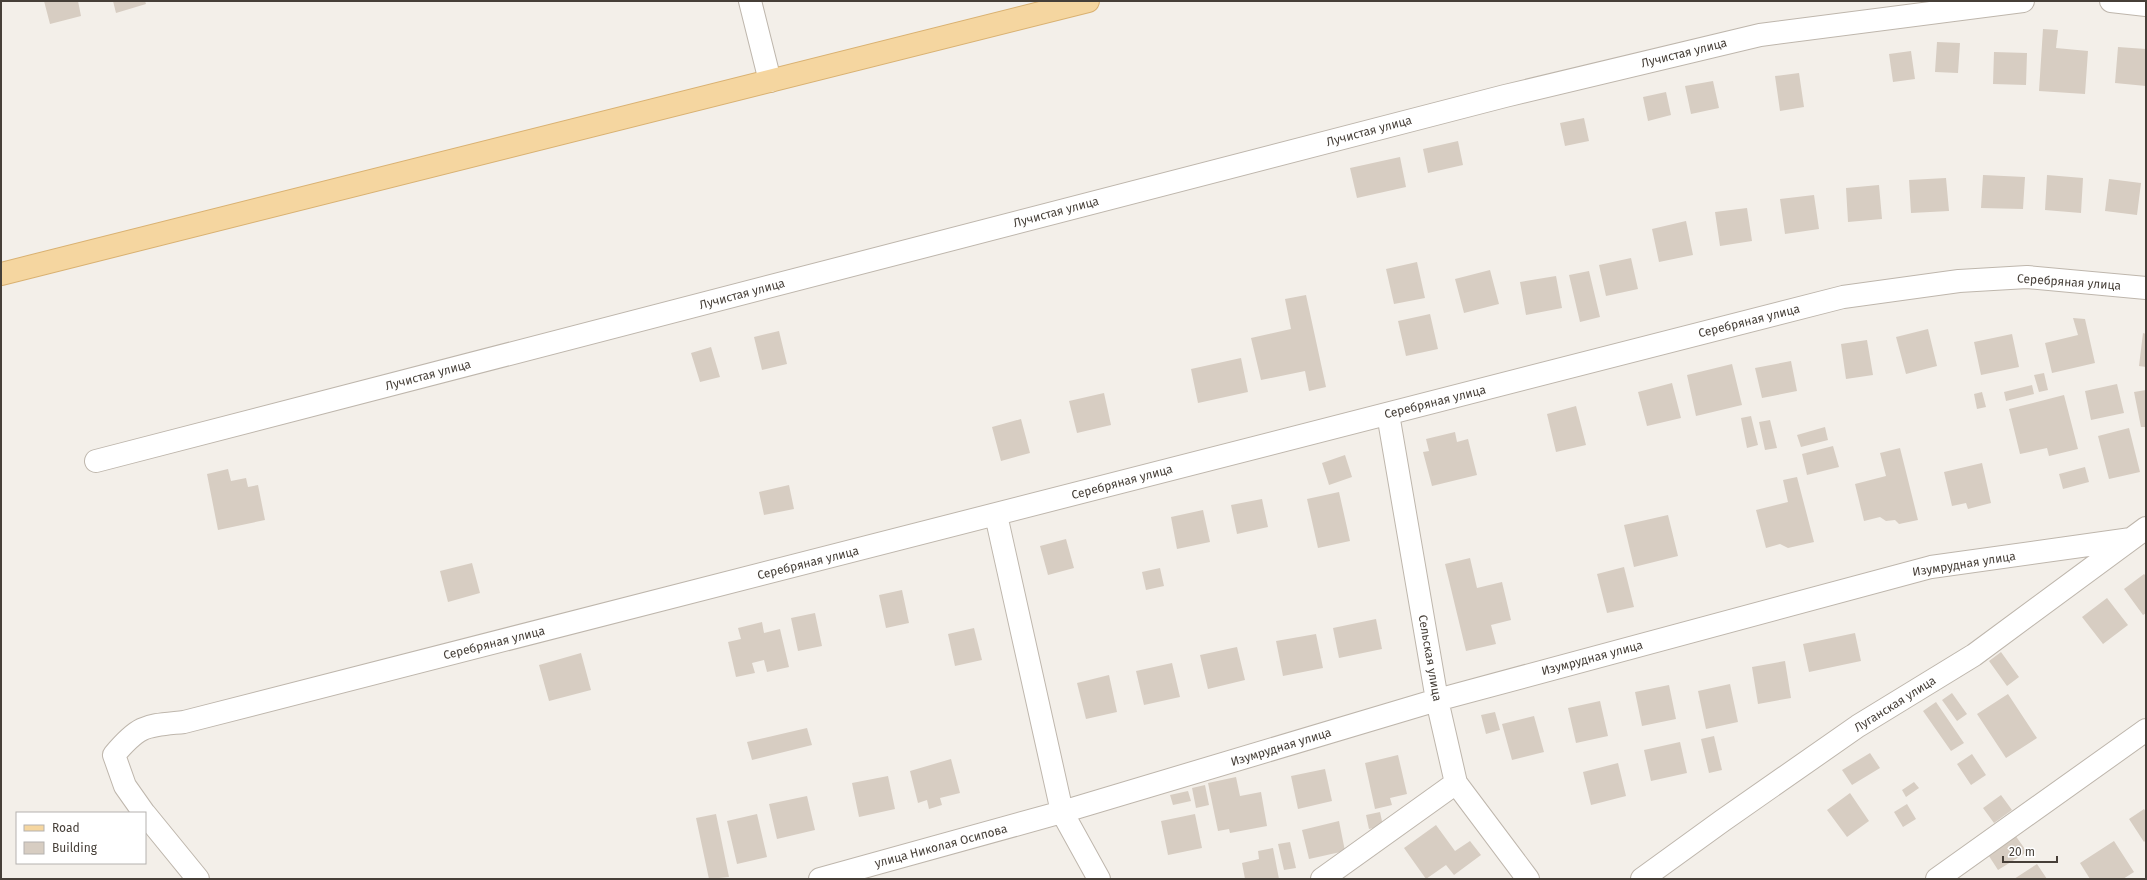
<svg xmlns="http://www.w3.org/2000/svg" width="2147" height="880" font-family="'Fira Sans',sans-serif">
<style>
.building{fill:#d7cdc2}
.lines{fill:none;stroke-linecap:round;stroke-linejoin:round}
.minor-casing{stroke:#beb6ac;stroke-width:24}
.major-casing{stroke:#d9b171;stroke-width:24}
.minor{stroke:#fff;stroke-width:22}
.major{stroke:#f5d6a0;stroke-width:22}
.labels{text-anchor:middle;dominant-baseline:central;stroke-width:4;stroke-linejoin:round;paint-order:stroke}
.street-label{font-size:12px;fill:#463f38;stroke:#fff}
</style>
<rect width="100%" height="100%" fill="#f3efe9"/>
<!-- building -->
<path class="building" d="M 44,1 L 78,1 L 81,16 L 50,24 Z
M 113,1 L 145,1 L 146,4 L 116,13 Z
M 2043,29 L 2058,30 L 2056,48 L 2088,51 L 2085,94 L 2039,91 Z
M 1937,42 L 1960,43 L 1958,73 L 1935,72 Z
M 2118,47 L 2146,49 L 2146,86 L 2115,83 Z
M 1911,51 L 1915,79 L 1893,82 L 1889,54 Z
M 1994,52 L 2027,53 L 2026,85 L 1993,84 Z
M 1799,73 L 1804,107 L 1780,111 L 1775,76 Z
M 1713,81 L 1719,108 L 1691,114 L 1685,86 Z
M 1666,92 L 1671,115 L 1648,121 L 1643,97 Z
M 1584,118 L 1589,141 L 1565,146 L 1560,123 Z
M 1458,141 L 1463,165 L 1428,173 L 1423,149 Z
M 1400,157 L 1406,187 L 1357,198 L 1350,168 Z
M 1983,175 L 2025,177 L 2023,209 L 1981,208 Z
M 2047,175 L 2083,178 L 2081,213 L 2045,210 Z
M 1946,178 L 1949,211 L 1911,213 L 1909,180 Z
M 2109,179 L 2141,183 L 2137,215 L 2105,211 Z
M 1879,185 L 1882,219 L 1848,222 L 1846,188 Z
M 1814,195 L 1819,229 L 1785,234 L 1780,199 Z
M 1747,208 L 1752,241 L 1720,246 L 1715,212 Z
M 1686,221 L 1693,255 L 1659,262 L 1652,229 Z
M 1631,258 L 1638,289 L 1606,296 L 1599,265 Z
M 1417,262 L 1425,298 L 1394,304 L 1386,269 Z
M 1490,270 L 1499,304 L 1464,313 L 1455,279 Z
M 1589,271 L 1600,317 L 1580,322 L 1569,275 Z
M 1556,276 L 1562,308 L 1526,315 L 1520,282 Z
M 1306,295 L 1326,387 L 1309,391 L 1305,371 L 1261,380 L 1251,338 L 1291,329 L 1285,299 Z
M 1430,314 L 1438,349 L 1406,356 L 1398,321 Z
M 2073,318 L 2085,319 L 2095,363 L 2052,373 L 2045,343 L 2078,335 Z
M 1928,329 L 1937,366 L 1906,374 L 1896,337 Z
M 779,331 L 787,364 L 762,370 L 754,337 Z
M 2143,333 L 2146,334 L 2146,367 L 2139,366 Z
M 2012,334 L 2019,367 L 1981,375 L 1974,342 Z
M 1867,340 L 1873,375 L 1846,379 L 1841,344 Z
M 711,347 L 720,377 L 700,382 L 691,353 Z
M 1241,358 L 1248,392 L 1198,403 L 1191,369 Z
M 1791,361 L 1797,391 L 1762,398 L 1755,368 Z
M 1732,364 L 1742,405 L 1696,416 L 1687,375 Z
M 2044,373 L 2048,390 L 2039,392 L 2034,375 Z
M 1672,383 L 1681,418 L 1647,426 L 1638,392 Z
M 2117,384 L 2124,413 L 2091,420 L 2085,391 Z
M 2032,385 L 2034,394 L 2006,401 L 2004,392 Z
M 2146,390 L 2146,427 L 2141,427 L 2134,392 Z
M 1982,392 L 1986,407 L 1977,409 L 1974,394 Z
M 1104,393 L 1111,425 L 1077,433 L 1069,401 Z
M 2064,395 L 2078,449 L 2049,456 L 2047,448 L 2020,454 L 2009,409 Z
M 1576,406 L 1586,445 L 1556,452 L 1547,414 Z
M 1751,416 L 1758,445 L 1747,448 L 1741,418 Z
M 1021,419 L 1030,453 L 1001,461 L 992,427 Z
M 1770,420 L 1777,448 L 1765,450 L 1759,422 Z
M 1825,427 L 1828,440 L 1801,447 L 1797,435 Z
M 2129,428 L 2140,472 L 2109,479 L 2098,436 Z
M 1455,432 L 1457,442 L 1468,439 L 1477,475 L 1432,486 L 1423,452 L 1429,451 L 1426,439 Z
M 1833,446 L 1839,467 L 1807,475 L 1802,454 Z
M 1900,448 L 1918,520 L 1899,524 L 1895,520 L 1886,521 L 1880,517 L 1864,521 L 1855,484 L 1886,476 L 1880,453 Z
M 1345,455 L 1352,477 L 1329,485 L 1322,463 Z
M 1982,463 L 1991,503 L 1968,509 L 1966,503 L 1952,506 L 1944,472 Z
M 2085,467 L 2089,482 L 2063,489 L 2059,474 Z
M 228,469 L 231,481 L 246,478 L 248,487 L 258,485 L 265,520 L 218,530 L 207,474 Z
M 1797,477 L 1814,542 L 1788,548 L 1780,544 L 1766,548 L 1756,510 L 1788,502 L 1783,480 Z
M 789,485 L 794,509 L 764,515 L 759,492 Z
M 1339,492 L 1350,541 L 1318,548 L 1307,499 Z
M 1262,499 L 1268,527 L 1237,534 L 1231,505 Z
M 1203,510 L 1210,542 L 1177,549 L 1171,517 Z
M 1668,515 L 1678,556 L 1634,567 L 1624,525 Z
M 1066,539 L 1074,568 L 1048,575 L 1040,546 Z
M 1470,558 L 1477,588 L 1502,582 L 1511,620 L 1491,625 L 1496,644 L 1466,651 L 1445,564 Z
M 472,563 L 480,593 L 448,602 L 440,571 Z
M 1624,567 L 1634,607 L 1607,613 L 1597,574 Z
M 1160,568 L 1164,586 L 1146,590 L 1142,572 Z
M 2144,574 L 2146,576 L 2146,613 L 2143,615 L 2124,589 Z
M 902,590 L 909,623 L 886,628 L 879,595 Z
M 2107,598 L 2128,625 L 2103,644 L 2082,617 Z
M 815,613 L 822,646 L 798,651 L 791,618 Z
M 1376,619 L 1382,649 L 1339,658 L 1333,628 Z
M 762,622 L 764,633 L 780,629 L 789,667 L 767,672 L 764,660 L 752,663 L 755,673 L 736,677 L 728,642 L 741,639 L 738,628 Z
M 974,628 L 982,660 L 955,666 L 948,634 Z
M 1855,633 L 1861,661 L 1809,672 L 1803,644 Z
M 1316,634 L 1323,668 L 1283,676 L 1276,641 Z
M 1237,647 L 1245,680 L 1208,689 L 1200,655 Z
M 2001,652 L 2019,677 L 2007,686 L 1989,661 Z
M 581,653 L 591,690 L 549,701 L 539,665 Z
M 1785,661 L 1791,698 L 1758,704 L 1752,667 Z
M 1172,663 L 1180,697 L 1144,705 L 1136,671 Z
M 1109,675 L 1117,712 L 1086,719 L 1077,683 Z
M 1730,684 L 1738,722 L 1706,729 L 1698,691 Z
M 1669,685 L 1676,719 L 1642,726 L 1635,692 Z
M 1952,693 L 1967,714 L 1957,721 L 1942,700 Z
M 2008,694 L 2037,738 L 2006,758 L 1977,714 Z
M 1600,701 L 1608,736 L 1576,743 L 1568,708 Z
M 1936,702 L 1964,743 L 1951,751 L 1923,711 Z
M 1495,712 L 1500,730 L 1486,734 L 1481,715 Z
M 1534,716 L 1544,752 L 1512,760 L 1502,724 Z
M 807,728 L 812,745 L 752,760 L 747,742 Z
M 1714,736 L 1722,770 L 1709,773 L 1701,739 Z
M 1680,742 L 1687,773 L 1651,781 L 1644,750 Z
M 1870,753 L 1880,768 L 1852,785 L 1842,770 Z
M 1972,754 L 1986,775 L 1971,785 L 1957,764 Z
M 1398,755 L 1407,794 L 1390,798 L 1392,805 L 1375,809 L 1365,763 Z
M 951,759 L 960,793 L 940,798 L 942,805 L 929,809 L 927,800 L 918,803 L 910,771 Z
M 1618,763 L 1626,796 L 1591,805 L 1583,772 Z
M 1325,769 L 1332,801 L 1298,809 L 1291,776 Z
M 888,776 L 895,809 L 859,817 L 852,783 Z
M 1236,777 L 1240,796 L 1261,792 L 1267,826 L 1230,833 L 1229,829 L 1218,831 L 1208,783 Z
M 1914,782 L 1919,788 L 1906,797 L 1902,790 Z
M 1205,785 L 1209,805 L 1196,808 L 1192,788 Z
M 1188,791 L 1191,801 L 1173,805 L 1170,795 Z
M 1850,793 L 1869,821 L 1847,837 L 1827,810 Z
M 2001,795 L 2012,810 L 1994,823 L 1983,808 Z
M 807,796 L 815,830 L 777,839 L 769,804 Z
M 1907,804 L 1916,819 L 1903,827 L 1894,812 Z
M 2144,809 L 2146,812 L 2146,840 L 2144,842 L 2129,819 Z
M 1380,812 L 1383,826 L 1369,829 L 1366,815 Z
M 716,814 L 729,877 L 709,879 L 696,818 Z
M 757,814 L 767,857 L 737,864 L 727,821 Z
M 1195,814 L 1202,848 L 1168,855 L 1161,821 Z
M 1339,821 L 1345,851 L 1309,859 L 1302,830 Z
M 1436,825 L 1455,851 L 1470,841 L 1481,855 L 1454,875 L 1446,865 L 1426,879 L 1404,848 Z
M 2015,835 L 2027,852 L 1998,870 L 1987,853 Z
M 2114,841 L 2134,872 L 2123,879 L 2090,879 L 2080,863 Z
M 1290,842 L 1296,868 L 1284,870 L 1278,844 Z
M 1273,848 L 1279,879 L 1245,879 L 1242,863 L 1259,859 L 1258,851 Z
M 2037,864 L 2047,879 L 2014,879 Z"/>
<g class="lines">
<!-- minor casing -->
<g class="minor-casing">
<path id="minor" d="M 750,1 L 770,81
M 2111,1 L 2146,5
M 1388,414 L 1437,700 L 1456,783 L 1528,879
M 96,461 L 1505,96 L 1760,35 L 2023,1
M 996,515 L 1062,812 L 1099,879
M 144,813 L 125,786 L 114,755 C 140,724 146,726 184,722 L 1843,297 L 1959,281 L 2027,277 L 2146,288
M 145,814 L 198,879
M 820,879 L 1062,812 L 1437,700 L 1931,567 L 2131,539
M 1322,879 L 1456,783
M 1642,879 L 1722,821 L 1858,726 L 1974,655 L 2146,528
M 1937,879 L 2146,730"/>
</g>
<!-- major casing -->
<g class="major-casing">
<path id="major" d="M 1,274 L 1088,1"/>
</g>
<!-- minor -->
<use href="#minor" class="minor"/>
<!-- major -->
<use href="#major" class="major"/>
</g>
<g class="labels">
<!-- street labels -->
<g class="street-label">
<text transform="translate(1684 53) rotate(-14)">Лучистая улица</text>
<text transform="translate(1369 131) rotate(-15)">Лучистая улица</text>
<text transform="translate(1056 212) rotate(-15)">Лучистая улица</text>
<text transform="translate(2069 282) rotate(4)">Серебряная улица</text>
<text transform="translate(742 294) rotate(-15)">Лучистая улица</text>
<text transform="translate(1749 321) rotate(-14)">Серебряная улица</text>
<text transform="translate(428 375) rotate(-15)">Лучистая улица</text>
<text transform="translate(1435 402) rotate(-14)">Серебряная улица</text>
<text transform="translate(1122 482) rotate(-15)">Серебряная улица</text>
<text transform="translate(808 563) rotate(-14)">Серебряная улица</text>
<text transform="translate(1964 564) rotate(-9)">Изумрудная улица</text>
<text transform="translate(494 643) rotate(-14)">Серебряная улица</text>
<text transform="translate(1430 658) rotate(80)">Сельская улица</text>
<text transform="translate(1592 658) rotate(-15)">Изумрудная улица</text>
<text transform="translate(1895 704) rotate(-32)">Луганская улица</text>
<text transform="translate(1281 747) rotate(-17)">Изумрудная улица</text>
<text transform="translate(941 846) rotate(-15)">улица Николая Осипова</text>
</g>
</g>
<!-- border -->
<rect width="2147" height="880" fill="none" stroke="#463f38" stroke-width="4"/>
<!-- legend -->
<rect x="16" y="812" width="130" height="52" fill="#ffffff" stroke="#b5b2af"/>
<rect x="24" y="825" width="20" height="6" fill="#f5d6a0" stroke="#b5b2af"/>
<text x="52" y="832" font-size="12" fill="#463f38">Road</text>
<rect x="24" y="842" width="20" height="12" fill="#d7cdc2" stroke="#b5b2af"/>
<text x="52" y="852" font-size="12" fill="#463f38">Building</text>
<!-- scale -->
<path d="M2003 856v6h54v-6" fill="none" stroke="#463f38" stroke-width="2"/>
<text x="2009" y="856" font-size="12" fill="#463f38" stroke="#ffffff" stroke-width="3" paint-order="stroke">20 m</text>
</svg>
